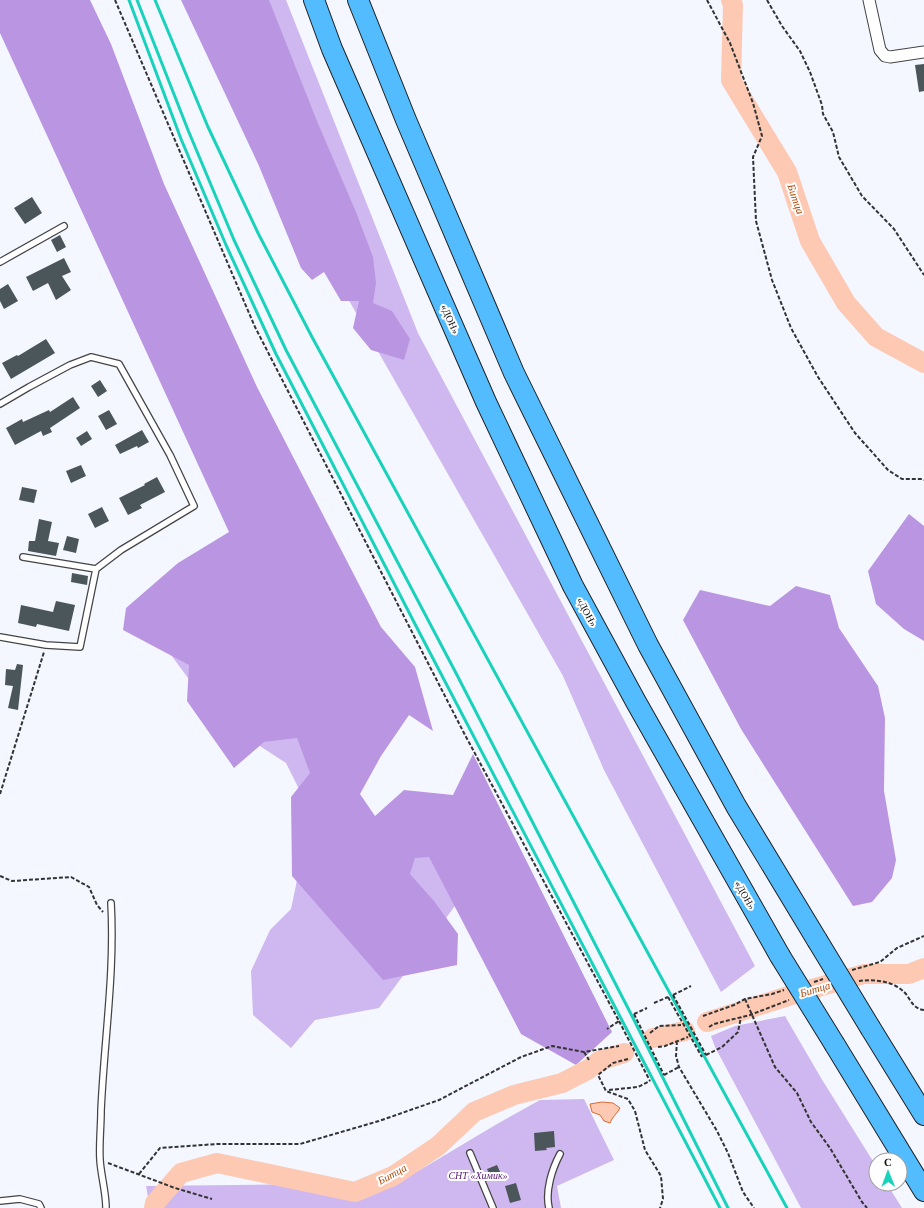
<svg xmlns="http://www.w3.org/2000/svg" width="924" height="1208" font-family="'Times New Roman',serif">
<style>
.green{fill:#cfb8ef}
.forest{fill:#ba96e2}
.water{fill:#fdc9b3;stroke:#dc6a31}
.lines{fill:none;stroke-linecap:round;stroke-linejoin:round}
.river{stroke:#fdc9b3;stroke-width:20}
.building{fill:#4b565b}
.lane-casing{stroke:#444;stroke-width:8}
.street-casing{stroke:#444;stroke-width:13}
.highway-casing{stroke:#222;stroke-width:22}
.path{stroke:#333;stroke-width:2;stroke-dasharray:4 2;stroke-linecap:butt}
.lane{stroke:#fff;stroke-width:5.5}
.street{stroke:#fff;stroke-width:11}
.highway{stroke:#52bcff;stroke-width:20}
.rail{stroke:#18d2bc;stroke-width:3}
.highway-bridge-casing{stroke:#222;stroke-width:22;stroke-linecap:butt}
.path-bridge{stroke:#333;stroke-width:2;stroke-dasharray:4 2;stroke-linecap:butt}
.highway-bridge{stroke:#52bcff;stroke-width:20}
.labels{text-anchor:middle;dominant-baseline:central;stroke-width:4;stroke-linejoin:round;paint-order:stroke}
.street-label{font-size:10px;fill:#111;stroke:#fff}
.park-label{font-size:10px;font-style:italic;fill:#591871;stroke:#fff}
.water-label{font-size:11px;font-style:italic;fill:#b2480a;stroke:#fff}
</style>
<rect width="100%" height="100%" fill="#f4f7ff"/>
<!-- green -->
<path class="green" d="M 216,0 L 286,0 L 418,333 L 755,966 L 721,992 L 604,770 L 563,676 L 306,225 Z
M 187,583 L 354,811 L 478,875 L 379,1008 L 315,1020 L 291,1048 L 253,1015 L 251,971 L 270,930 L 291,909 L 311,813 L 286,763 L 218,719 L 144,618 Z
M 785,1016 L 821,1078 L 876,1166 L 876,1184 L 887,1184 L 902,1208 L 801,1208 L 715,1047 L 711,1036 L 735,1026 Z
M 584,1099 L 614,1160 L 557,1186 L 561,1208 L 150,1208 L 146,1186 L 398,1183 L 497,1124 L 540,1100 Z"/>
<!-- forest -->
<path class="forest" d="M 0,0 L 90,0 L 111,44 L 164,184 L 257,387 L 381,627 L 415,667 L 433,731 L 409,715 L 381,756 L 360,794 L 375,816 L 404,790 L 453,795 L 473,754 L 612,1032 L 576,1065 L 521,1034 L 429,857 L 415,858 L 410,874 L 434,901 L 458,934 L 457,965 L 383,980 L 292,876 L 291,797 L 310,773 L 297,738 L 264,742 L 234,768 L 187,701 L 189,665 L 123,630 L 126,608 L 178,563 L 229,532 L 0,33 Z
M 181,0 L 269,0 L 317,121 L 356,212 L 373,257 L 376,283 L 373,303 L 392,311 L 410,339 L 404,360 L 371,350 L 353,328 L 359,301 L 341,301 L 324,272 L 312,280 L 301,268 L 259,166 Z
M 909,514 L 924,526 L 924,641 L 904,629 L 876,604 L 868,571 Z
M 796,586 L 830,595 L 839,628 L 878,686 L 885,718 L 884,791 L 896,860 L 892,878 L 872,902 L 853,906 L 741,729 L 683,620 L 700,590 L 770,606 Z"/>
<!-- water -->
<path class="water" d="M 602,1102 L 613,1103 L 620,1108 C 617,1114 612,1117 610,1123 L 604,1121 L 600,1115 L 592,1112 L 590,1104 Z"/>
<g class="lines">
<!-- river -->
<path class="river" d="M 731,0 L 733,5 L 731,80 L 787,172 L 810,241 L 846,303 L 876,337 L 924,363
M 707,1022 L 801,992 L 864,974 L 909,974 L 924,968
M 653,1038 L 685,1031
M 154,1208 L 155,1203 L 181,1173 L 217,1163 L 355,1192 L 393,1176 L 438,1146 L 474,1112 L 514,1095 L 562,1083 L 589,1069 L 599,1061 L 624,1053"/>
</g>
<!-- building -->
<path class="building" d="M 924,64 L 924,91 L 919,92 L 915,65 Z
M 32,197 L 42,213 L 25,224 L 14,208 Z
M 60,235 L 66,247 L 57,252 L 51,240 Z
M 64,258 L 71,272 L 62,276 L 71,290 L 56,300 L 48,283 L 33,291 L 26,277 Z
M 8,284 L 18,301 L 4,309 L 0,301 L 0,289 Z
M 46,339 L 55,353 L 11,379 L 2,363 L 17,355 L 18,356 Z
M 100,380 L 107,391 L 98,397 L 91,386 Z
M 73,397 L 80,408 L 50,428 L 52,432 L 43,436 L 41,431 L 15,445 L 6,428 L 22,419 L 23,422 L 49,410 L 50,412 Z
M 109,410 L 117,424 L 106,430 L 98,416 Z
M 142,430 L 149,442 L 138,448 L 137,446 L 120,454 L 115,445 Z
M 87,431 L 92,439 L 81,446 L 76,438 Z
M 81,465 L 86,476 L 71,483 L 66,471 Z
M 157,477 L 165,492 L 140,505 L 142,508 L 128,515 L 119,498 L 145,485 L 144,484 Z
M 22,487 L 37,490 L 34,503 L 19,500 Z
M 102,507 L 109,521 L 95,528 L 88,514 Z
M 39,519 L 52,522 L 48,541 L 59,543 L 56,556 L 28,551 L 29,541 L 35,541 Z
M 67,536 L 79,539 L 76,553 L 63,550 Z
M 72,573 L 88,576 L 87,585 L 71,582 Z
M 56,601 L 75,605 L 69,631 L 37,624 L 36,627 L 18,623 L 21,605 L 53,612 Z
M 17,664 L 23,665 L 18,710 L 8,708 L 13,686 L 5,685 L 6,669 L 15,670 Z
M 554,1131 L 555,1147 L 546,1148 L 547,1150 L 535,1151 L 534,1133 Z
M 497,1165 L 501,1174 L 491,1179 L 487,1169 Z
M 516,1183 L 521,1200 L 510,1203 L 505,1186 Z"/>
<g class="lines">
<!-- lane casing -->
<g class="lane-casing">
<path id="lane" d="M 0,262 L 64,226
M 0,404 L 29,387 L 70,365 L 91,357 L 119,364 L 170,455 L 194,506 L 121,550 L 96,569 L 80,647 L 46,645 L 0,637
M 23,557 L 96,569
M 470,1153 L 493,1208
M 0,1201 L 20,1199 L 39,1204 L 41,1208
M 106,1208 C 106,1192 101,1176 100,1160 C 99,1144 101,1127 101,1111 C 104,1042 115,972 111,903
M 549,1208 C 545,1191 552,1169 560,1154"/>
</g>
<!-- street casing -->
<g class="street-casing">
<path id="street" d="M 869,0 L 880,50 L 885,56 L 890,57 L 924,52"/>
</g>
<!-- highway casing -->
<g class="highway-casing">
<path id="highway" d="M 314,0 L 332,49 L 486,402 L 573,586 L 636,702 L 780,956
M 358,0 L 406,120 L 514,373 L 648,645 L 736,806 L 817,940
M 871,1029 L 924,1115
M 835,1045 L 924,1191"/>
</g>
<!-- path -->
<path class="path" d="M 115,0 L 255,327 L 465,735 L 619,1021 L 607,1029
M 707,0 L 730,43 L 753,103 L 762,136 L 753,157 L 756,221 L 772,280 L 791,328 L 818,377 L 855,433 L 888,470 L 902,479 L 922,479 L 924,480
M 767,0 L 782,26 L 800,51 L 810,72 L 822,105 L 823,114 L 833,132 L 839,157 L 862,196 L 894,229 L 924,275
M 0,794 L 44,652
M 0,876 L 12,881 L 71,877 L 89,887 L 97,905 L 103,912
M 852,970 L 880,962 L 897,948 L 924,936
M 859,981 C 875,979 895,981 906,994 C 911,1001 914,1009 924,1010
M 814,982 L 823,979
M 818,991 L 830,988
M 673,995 L 691,986
M 745,999 L 775,1067 L 797,1093 L 811,1122 L 830,1148 L 862,1202 L 867,1208
M 654,1003 L 668,997
M 634,1014 L 647,1008
M 703,1016 L 734,1005 L 745,999 L 772,994 L 784,990
M 709,1027 L 714,1024 L 750,1015 L 789,1000
M 650,1033 L 659,1026 L 681,1025
M 677,1041 L 676,1056 L 679,1067 L 717,1131 L 728,1153 L 743,1192 L 754,1208
M 658,1047 L 665,1046 L 688,1037
M 584,1052 L 589,1060
M 706,1055 L 722,1047 L 738,1032 L 741,1017
M 628,1059 L 613,1063 L 598,1075 L 606,1091 L 628,1099 L 635,1111 L 645,1150 L 661,1176 L 663,1199 L 660,1208
M 664,1075 L 679,1067
M 609,1090 L 638,1087 L 650,1081
M 108,1163 L 175,1188 L 212,1199
M 139,1174 L 160,1148 L 217,1144 L 300,1144 L 379,1121 L 439,1100 L 521,1057 L 552,1046 L 584,1052 L 619,1046"/>
<!-- lane -->
<use href="#lane" class="lane"/>
<!-- street -->
<use href="#street" class="street"/>
<!-- highway -->
<use href="#highway" class="highway"/>
<!-- rail -->
<path class="rail" d="M 129,0 L 181,139 L 226,245 L 276,354 L 416,626 L 720,1208
M 137,0 L 188,130 L 234,240 L 286,350 L 457,675 L 633,1018 L 728,1208
M 155,0 L 208,127 L 258,233 L 312,337 L 787,1208"/>
<!-- highway-bridge casing -->
<g class="highway-bridge-casing">
<path id="highway-bridge" d="M 817,940 L 871,1029
M 780,956 L 835,1045"/>
</g>
<!-- path-bridge -->
<path class="path-bridge" d="M 673,995 L 706,1055
M 668,997 L 702,1057
M 634,1014 L 664,1075
M 619,1021 L 650,1081"/>
<!-- highway-bridge -->
<use href="#highway-bridge" class="highway-bridge"/>
</g>
<g class="labels">
<!-- street labels -->
<g class="street-label">
<text transform="translate(450 319) rotate(66)">«ДОН»</text>
<text transform="translate(587 612) rotate(62)">«ДОН»</text>
<text transform="translate(745 895) rotate(60)">«ДОН»</text>
</g>
<!-- park labels -->
<g class="park-label">
<text x="478" y="1175">СНТ «Химик»</text>
</g>
<!-- water labels -->
<g class="water-label">
<text transform="translate(796 199) rotate(71)">Битца</text>
<text transform="translate(815 989) rotate(-17)">Битца</text>
<text transform="translate(392 1174) rotate(-29)">Битца</text>
</g>
</g>
<!-- north arrow -->
<g transform="translate(888 1172) rotate(359)"><circle r="19" fill="#ffffff" stroke="#a0a0a0"/>
<path d="M0-3L7 15L0 10L-7 15Z" fill="#18d2bc"/>
<text y="-6" font-size="11" font-weight="bold" text-anchor="middle" fill="#111111">С</text>
</g>
</svg>
